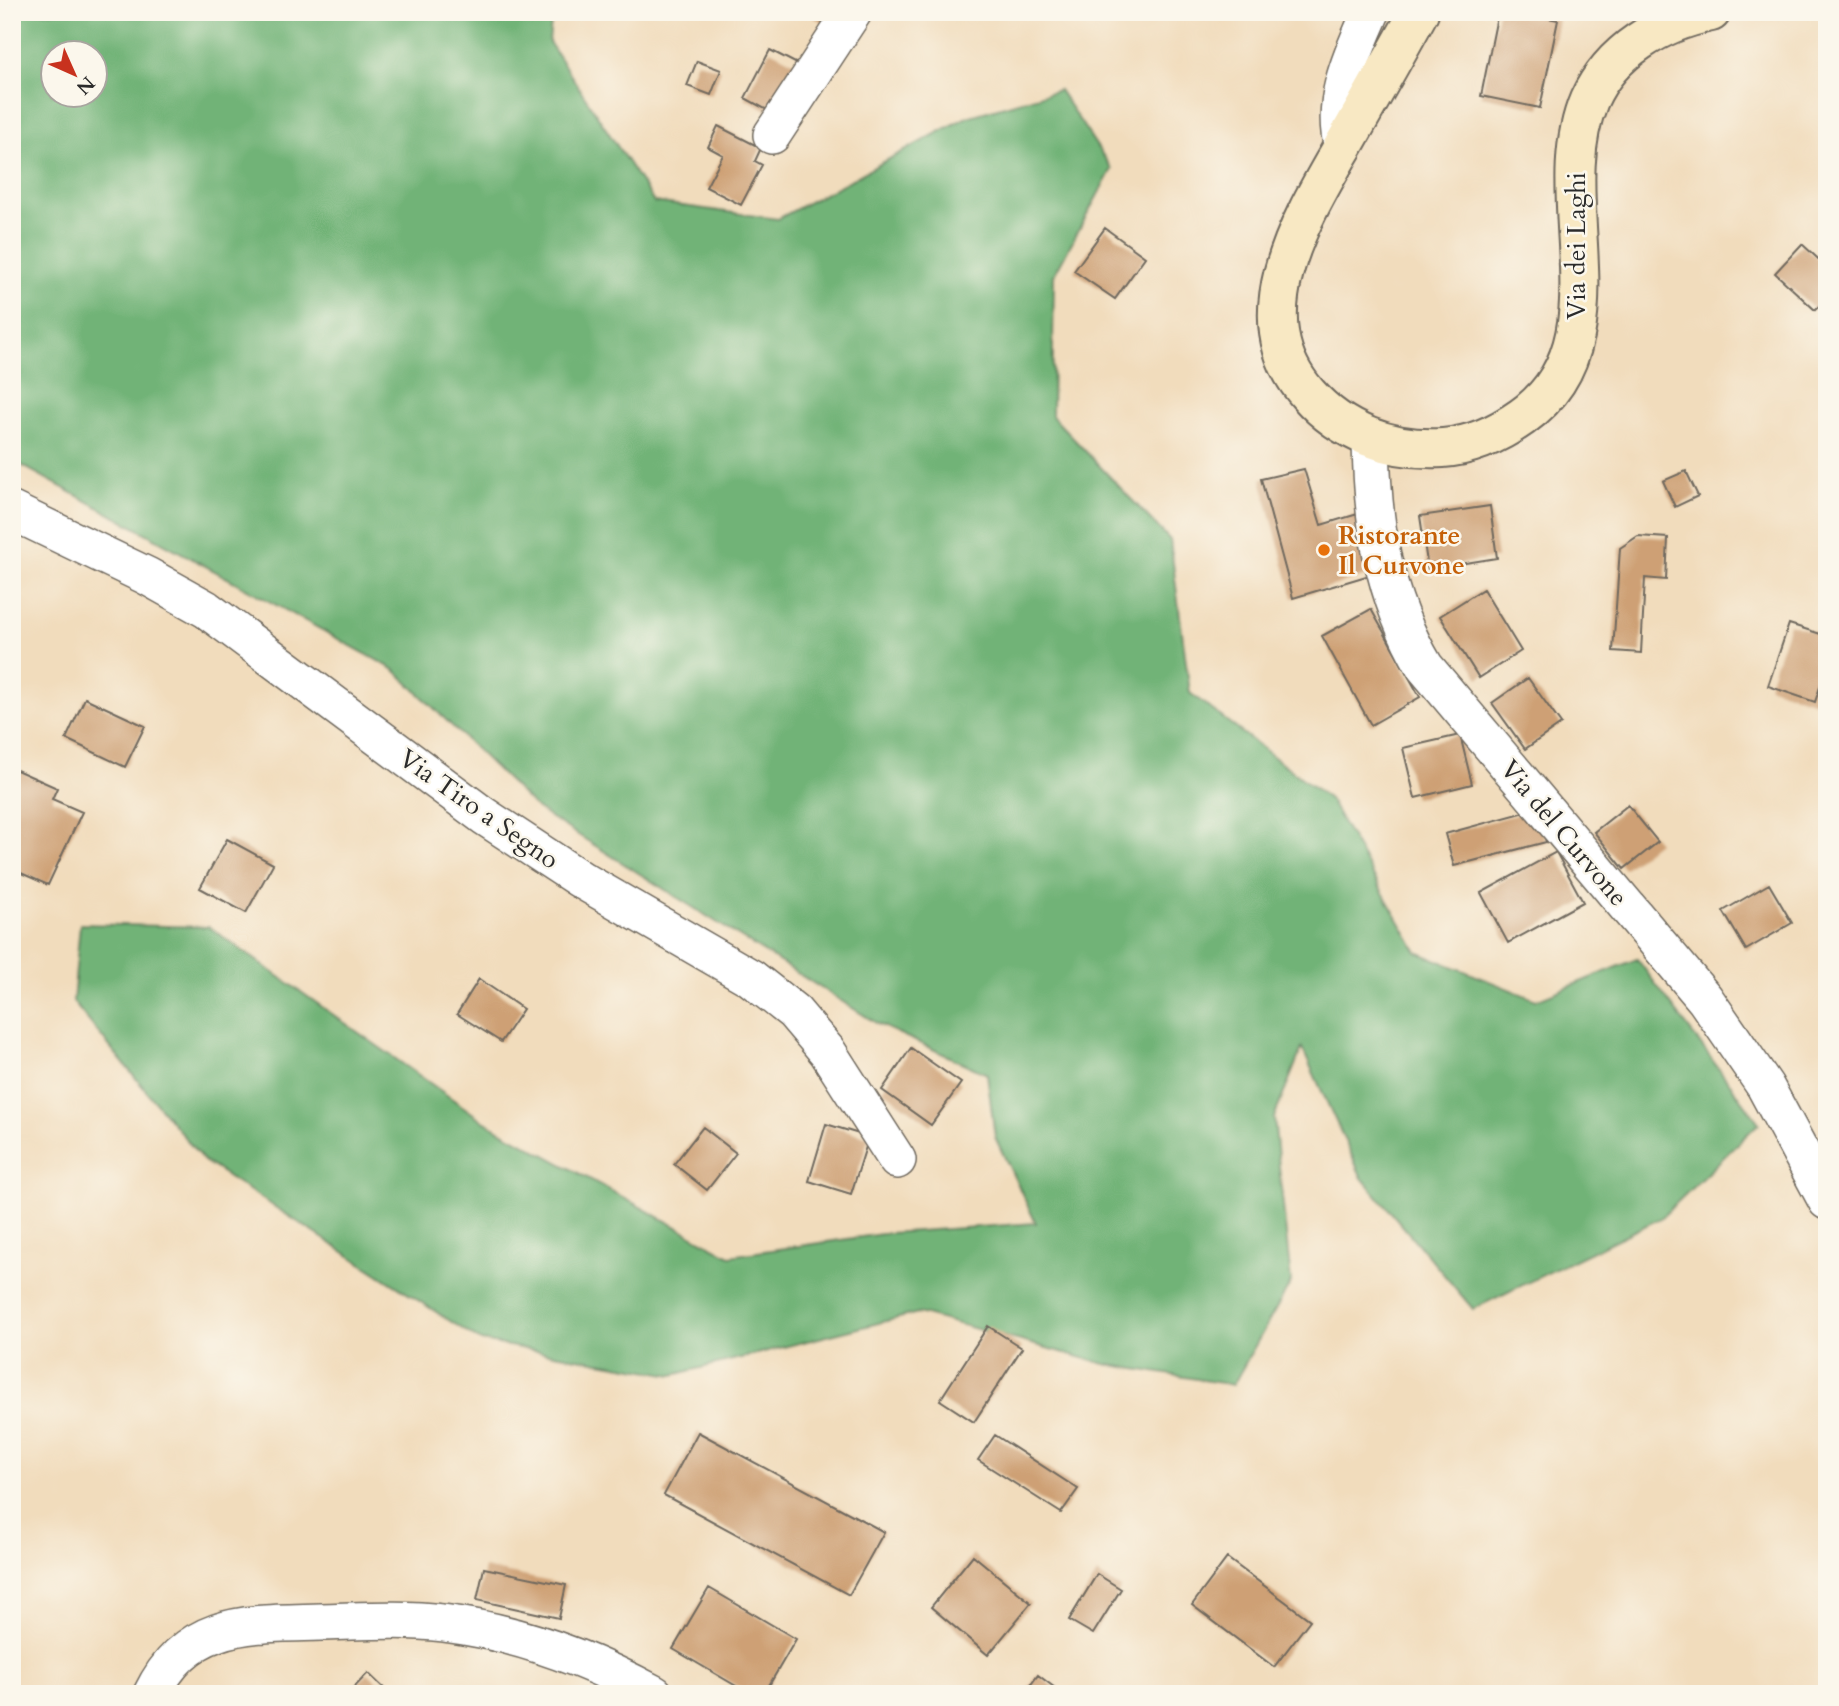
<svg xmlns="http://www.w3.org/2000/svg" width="1839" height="1706" font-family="Cardo,serif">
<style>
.forest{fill:#71b377;stroke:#4e6f51;stroke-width:2;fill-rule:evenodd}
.building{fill:#cea074}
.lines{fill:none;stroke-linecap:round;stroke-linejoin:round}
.minor-casing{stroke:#70695e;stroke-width:40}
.secondary-casing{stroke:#70695e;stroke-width:42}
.minor{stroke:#fff;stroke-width:37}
.secondary{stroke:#f8e8c3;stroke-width:38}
.food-dot{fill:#e8710a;stroke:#fbf7ec;stroke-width:2.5}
.labels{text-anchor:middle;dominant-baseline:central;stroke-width:5;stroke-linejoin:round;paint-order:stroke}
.street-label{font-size:26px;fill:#2b2b2b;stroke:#fbf7ec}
.food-label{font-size:26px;font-weight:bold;fill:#c56008;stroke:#fbf7ec;text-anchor:start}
</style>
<rect width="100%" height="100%" fill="#fbf7ec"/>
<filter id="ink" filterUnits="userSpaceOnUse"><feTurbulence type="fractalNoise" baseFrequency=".0143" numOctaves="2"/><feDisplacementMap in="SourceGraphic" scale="14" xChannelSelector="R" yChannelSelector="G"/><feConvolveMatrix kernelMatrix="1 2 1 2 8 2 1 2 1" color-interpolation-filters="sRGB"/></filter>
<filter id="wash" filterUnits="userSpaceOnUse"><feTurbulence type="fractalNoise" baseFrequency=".00686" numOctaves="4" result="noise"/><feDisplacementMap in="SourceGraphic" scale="28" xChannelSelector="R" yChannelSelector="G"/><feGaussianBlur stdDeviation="1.57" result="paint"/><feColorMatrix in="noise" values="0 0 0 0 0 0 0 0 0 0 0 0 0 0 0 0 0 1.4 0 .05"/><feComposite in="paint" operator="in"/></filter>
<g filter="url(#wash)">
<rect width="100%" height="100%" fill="#f1dcbc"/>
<!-- forest -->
<path class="forest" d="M 12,12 L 552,12 L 549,42 L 654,202 L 778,219 L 967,117 L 1059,90 L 1112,169 L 1054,275 L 1052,416 L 1170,540 L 1190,693 L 1329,799 L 1417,952 L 1536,1000 L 1637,959 L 1759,1123 L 1661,1218 L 1473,1309 L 1362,1178 L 1302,1048 L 1274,1118 L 1291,1282 L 1233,1385 L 1105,1364 L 918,1313 L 673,1375 L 481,1341 L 204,1161 L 73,1002 L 80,924 L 209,927 L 485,1122 L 730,1256 L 889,1233 L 1036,1223 L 995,1137 L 987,1074 L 878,1024 L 537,809 L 395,670 L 12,460 ZM 52,52 L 94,52 L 94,94 L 52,94 Z"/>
<g id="blocks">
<!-- building -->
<path class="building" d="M 804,12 L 839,12 L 832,27 Z
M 1498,12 L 1518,12 L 1558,20 L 1540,108 L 1481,96 Z
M 770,50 L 805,68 L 780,117 L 745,98 Z
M 697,61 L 721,70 L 711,95 L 687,86 Z
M 718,126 L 761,148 L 755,161 L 762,165 L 741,205 L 706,187 L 723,155 L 708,147 Z
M 1105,228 L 1145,257 L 1115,299 L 1074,271 Z
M 1802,244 L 1827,267 L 1827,298 L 1815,310 L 1775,273 Z
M 1304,469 L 1321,525 L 1361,513 L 1373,574 L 1293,598 L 1261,479 Z
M 1686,471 L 1698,496 L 1675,507 L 1663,481 Z
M 1490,506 L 1497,558 L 1428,569 L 1420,516 Z
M 1638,536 L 1668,538 L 1666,580 L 1645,578 L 1641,653 L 1613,651 L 1620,548 Z
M 1483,589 L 1521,651 L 1479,678 L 1440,616 Z
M 1371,609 L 1420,697 L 1371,725 L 1322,636 Z
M 1789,624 L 1827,636 L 1827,666 L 1815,702 L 1768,686 Z
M 1528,678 L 1561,724 L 1525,749 L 1492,703 Z
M 85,698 L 145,726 L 125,767 L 66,739 Z
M 1460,735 L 1472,784 L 1415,798 L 1403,748 Z
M 12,768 L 57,788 L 52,799 L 82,812 L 48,885 L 12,869 Z
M 1628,805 L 1658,842 L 1624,869 L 1594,832 Z
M 1537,809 L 1546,842 L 1454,866 L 1445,834 Z
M 227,839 L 273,864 L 246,913 L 200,888 Z
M 1556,852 L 1583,902 L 1508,943 L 1481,893 Z
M 1769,884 L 1792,923 L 1746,950 L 1723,911 Z
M 479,979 L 523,1009 L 501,1042 L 457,1014 Z
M 911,1048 L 961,1083 L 931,1125 L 882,1090 Z
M 826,1124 L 869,1137 L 851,1194 L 809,1181 Z
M 703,1127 L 736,1153 L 707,1190 L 674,1164 Z
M 988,1326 L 1022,1348 L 974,1422 L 940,1400 Z
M 698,1432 L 884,1532 L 849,1595 L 664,1495 Z
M 995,1435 L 1078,1489 L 1061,1513 L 978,1460 Z
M 973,1555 L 1031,1603 L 988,1655 L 931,1607 Z
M 1227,1558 L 1310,1620 L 1274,1667 L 1192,1605 Z
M 484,1568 L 566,1585 L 559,1618 L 477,1600 Z
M 1097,1574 L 1121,1589 L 1093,1634 L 1069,1620 Z
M 709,1588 L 796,1639 L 764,1694 L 750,1694 L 673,1649 Z
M 368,1673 L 390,1694 L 348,1694 Z
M 1038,1675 L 1063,1694 L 1024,1694 Z"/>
</g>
</g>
<g filter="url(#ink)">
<use href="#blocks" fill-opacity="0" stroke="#70695e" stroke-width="2"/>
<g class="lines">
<!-- minor casing -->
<g class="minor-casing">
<path id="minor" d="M 772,135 L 853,12
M 1343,147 C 1330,101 1352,55 1371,12
M 1371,439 C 1372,521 1382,595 1425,667 L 1705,999 L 1765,1086 L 1827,1201
M 12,511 L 147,576 L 206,609 L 484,816 L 580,879 L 751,978 L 794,1012 L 827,1051 L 897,1160
M 152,1694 C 188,1619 250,1624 321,1622 C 361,1621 403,1618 443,1623 C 517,1632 589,1659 654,1694"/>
</g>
<!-- secondary casing -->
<g class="secondary-casing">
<path id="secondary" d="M 1419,12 C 1396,54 1372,96 1348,138 C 1306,212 1238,315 1308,394 C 1342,433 1391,451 1443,448 C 1473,446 1498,434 1522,417 C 1628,342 1546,201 1589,100 C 1611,51 1660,22 1711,12"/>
</g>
<!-- minor -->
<use href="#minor" class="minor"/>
<!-- secondary -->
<use href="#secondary" class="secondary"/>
</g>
</g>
<!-- markers -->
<circle class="food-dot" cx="1324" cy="550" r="7"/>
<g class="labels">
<!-- street labels -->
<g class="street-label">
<text transform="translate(1576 246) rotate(-90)">Via dei Laghi</text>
<text transform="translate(479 809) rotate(35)">Via Tiro a Segno</text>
<text transform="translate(1564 833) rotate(50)">Via del Curvone</text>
</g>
<!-- food labels -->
<g class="food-label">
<text x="1338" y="535">Ristorante<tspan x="1338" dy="30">Il Curvone</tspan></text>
</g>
</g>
<!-- margin -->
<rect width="1839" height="1706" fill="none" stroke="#fbf7ec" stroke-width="42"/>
<!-- north arrow -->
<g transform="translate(74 74) rotate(135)"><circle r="33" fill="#fbf7ec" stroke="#a8a59f" stroke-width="2"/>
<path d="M0-5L12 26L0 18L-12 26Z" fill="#c8321e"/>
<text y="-10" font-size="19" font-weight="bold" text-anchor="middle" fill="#2b2b2b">N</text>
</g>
</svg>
